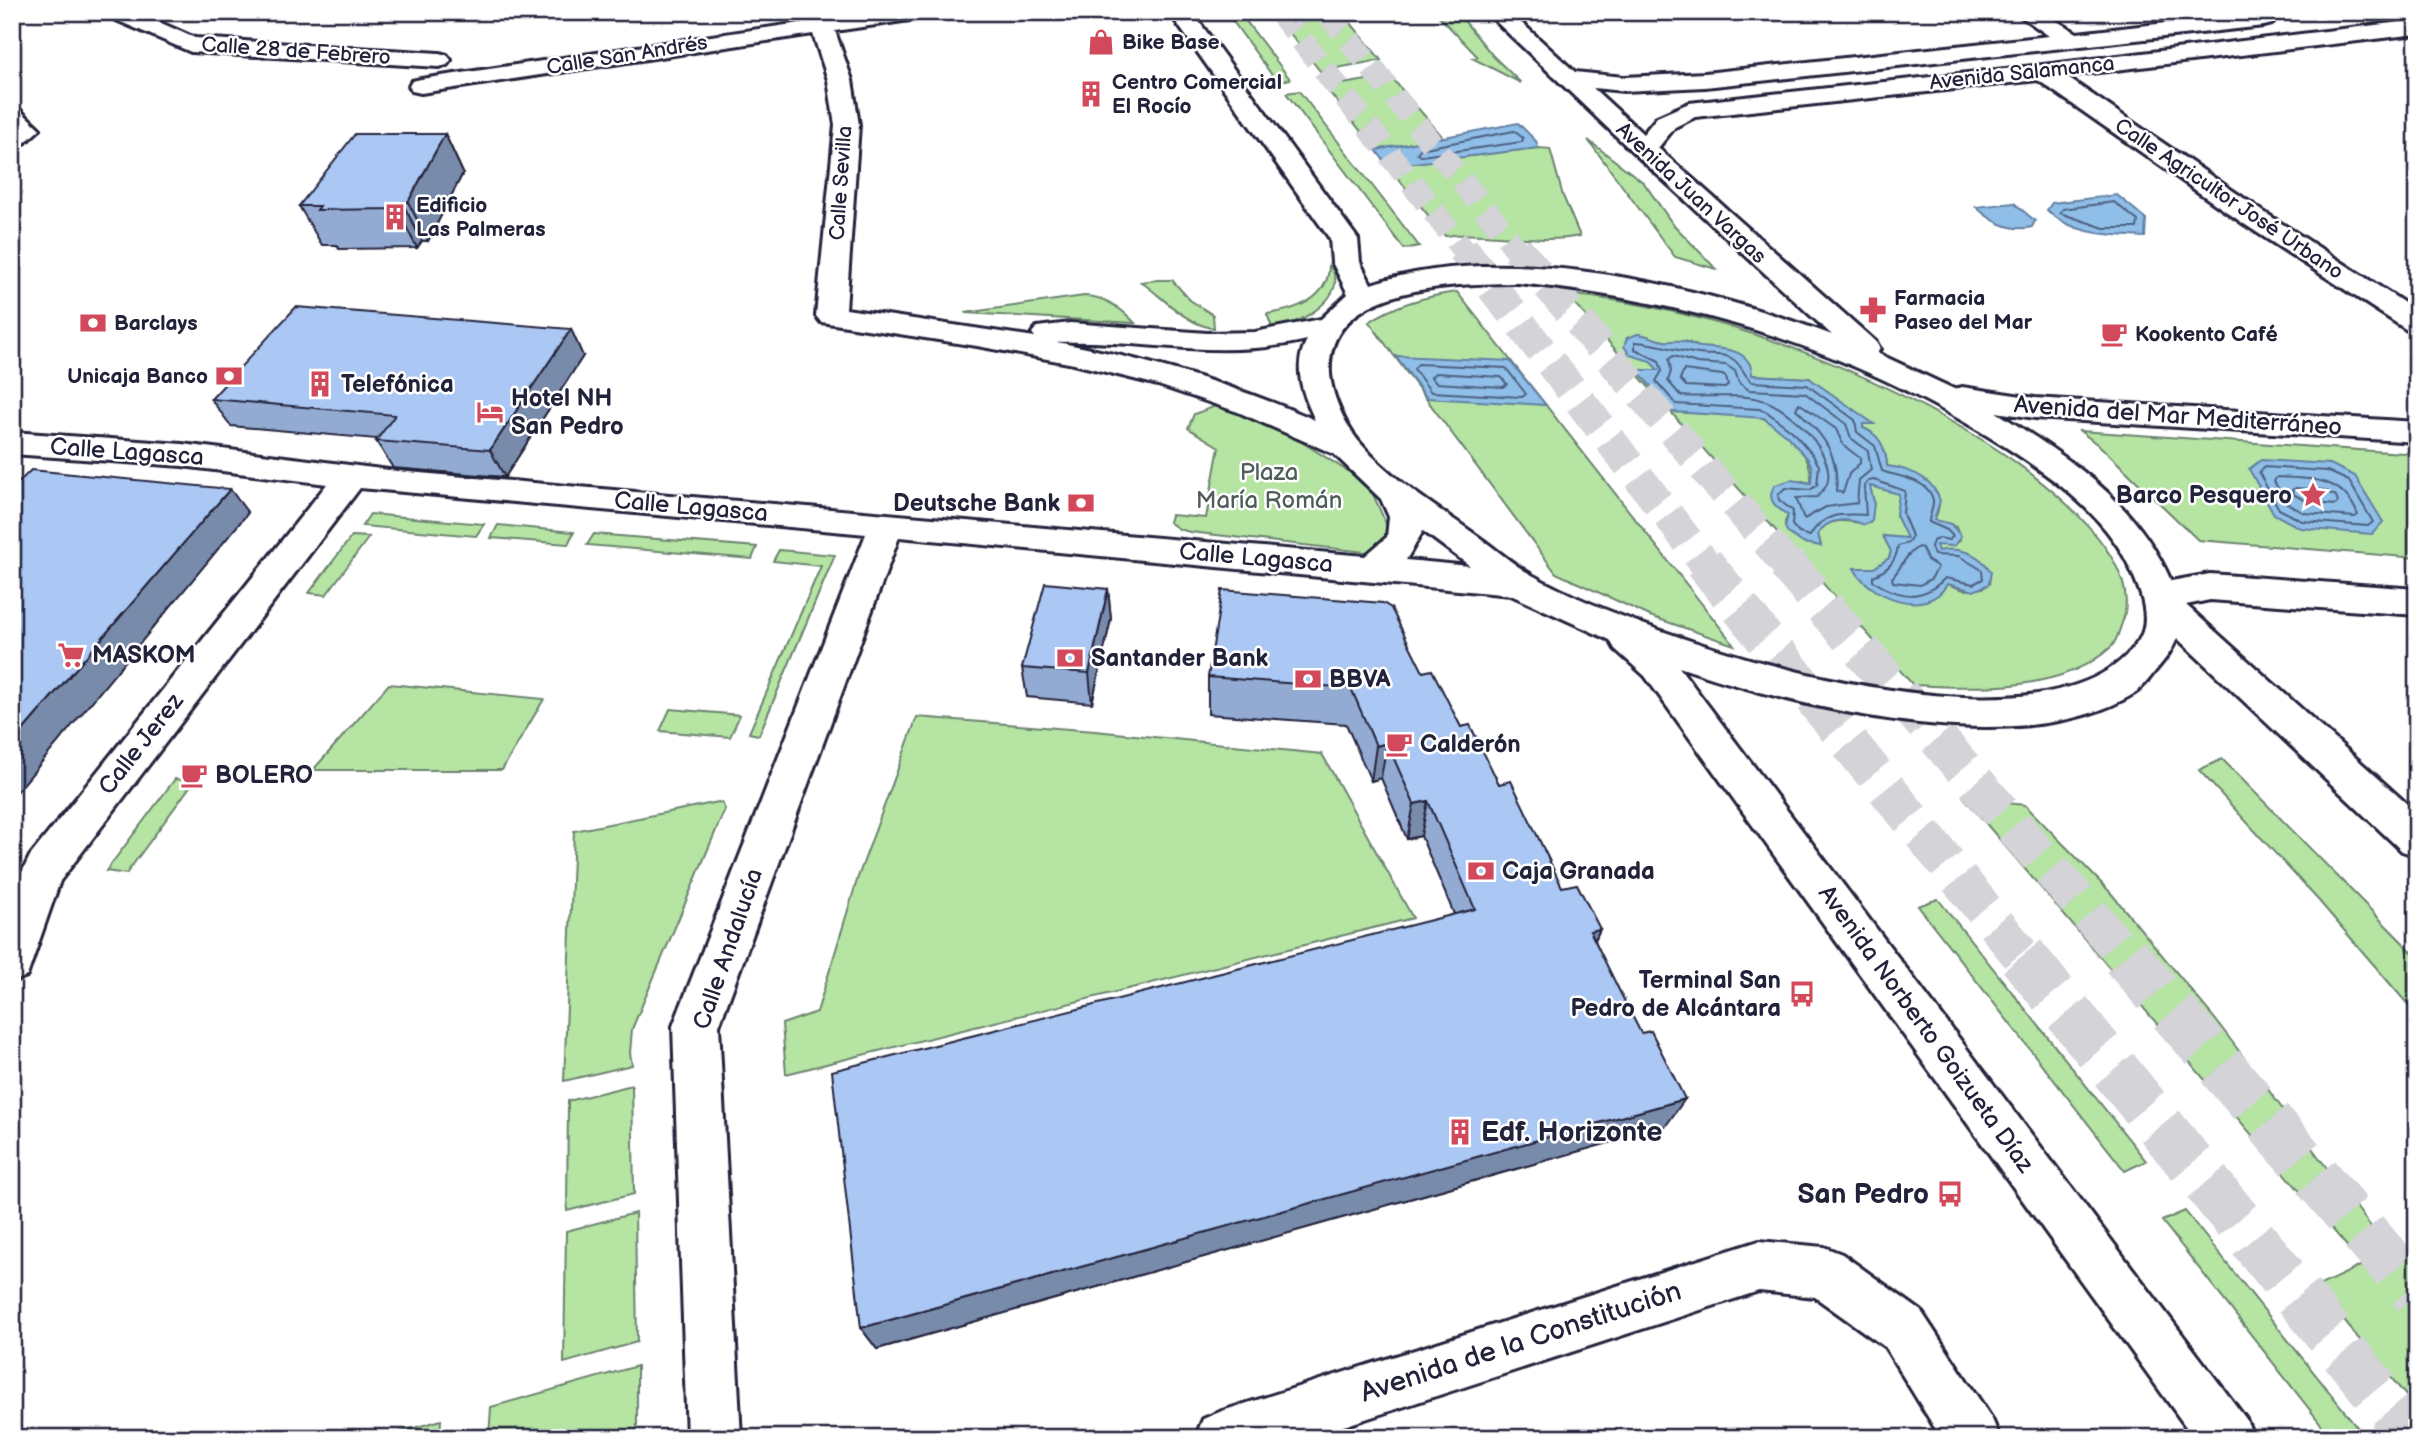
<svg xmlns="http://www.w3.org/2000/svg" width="2429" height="1450" font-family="'Balsamiq Sans',sans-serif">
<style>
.green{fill:#b5e4a3;stroke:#6c836f;stroke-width:2;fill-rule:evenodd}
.water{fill:#8fbee8;stroke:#6380a3;stroke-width:2}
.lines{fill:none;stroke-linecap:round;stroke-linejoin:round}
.shore{stroke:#4e6080;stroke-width:2}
.highway-tunnel-far3{stroke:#d3d3d8;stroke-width:24;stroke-dasharray:24 12;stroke-linecap:butt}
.highway-tunnel-far2{stroke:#d3d3d8;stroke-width:32;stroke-dasharray:32 16;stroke-linecap:butt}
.highway-tunnel-far1{stroke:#d3d3d8;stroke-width:39;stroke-dasharray:39 19;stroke-linecap:butt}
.highway-tunnel{stroke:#d3d3d8;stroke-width:49;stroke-dasharray:49 24;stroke-linecap:butt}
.minor-casing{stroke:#22223b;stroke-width:6}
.minor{fill:#fff;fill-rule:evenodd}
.wall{fill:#93abd2;stroke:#22223b;stroke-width:2}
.shaded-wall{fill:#788bab;stroke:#22223b;stroke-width:2}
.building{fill:#abc7f4;stroke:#22223b;stroke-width:2}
.labels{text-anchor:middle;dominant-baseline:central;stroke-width:5;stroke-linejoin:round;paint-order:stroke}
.far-poi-label{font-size:21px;font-weight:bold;fill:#22223b;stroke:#fff;text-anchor:start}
.far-street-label{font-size:21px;fill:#22223b;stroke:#fff}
.poi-label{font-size:24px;font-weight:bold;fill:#22223b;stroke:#fff;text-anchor:start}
.street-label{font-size:24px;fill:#22223b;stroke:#fff}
.park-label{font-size:24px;fill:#4e5c5a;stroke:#fff}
.near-poi-label{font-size:28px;font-weight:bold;fill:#22223b;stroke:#fff;text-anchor:start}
.near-street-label{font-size:28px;fill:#22223b;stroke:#fff}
</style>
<rect width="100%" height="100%" fill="#fff"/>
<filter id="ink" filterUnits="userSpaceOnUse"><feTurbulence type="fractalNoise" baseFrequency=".0143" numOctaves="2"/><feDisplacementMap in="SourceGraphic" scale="14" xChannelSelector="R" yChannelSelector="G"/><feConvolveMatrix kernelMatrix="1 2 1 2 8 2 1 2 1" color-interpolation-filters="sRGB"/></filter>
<g filter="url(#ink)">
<!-- green -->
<path class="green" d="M 1226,12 L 1239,12 L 1290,79 L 1277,82 Z
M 1273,12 L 1342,12 L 1381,60 L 1320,71 Z
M 1435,12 L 1457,12 L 1493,56 L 1521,83 L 1472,58 L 1478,57 Z
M 1390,76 L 1443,137 L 1376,150 L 1325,87 Z
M 1299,91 L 1419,246 L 1404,249 L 1286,93 Z
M 1588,140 L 1644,183 L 1672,223 L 1716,269 L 1675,257 Z
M 1538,148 L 1550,149 L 1563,196 L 1580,236 C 1536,245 1490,230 1445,236 L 1388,166 Z
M 1329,265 C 1354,296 1297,325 1273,330 L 1267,314 C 1296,310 1329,299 1329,265 Z
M 1157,280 L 1172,280 L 1190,300 L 1213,315 L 1214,328 C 1187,326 1162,296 1141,282 Z
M 1457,292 L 1734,645 L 1650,616 L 1556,573 L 1369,322 C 1395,305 1426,296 1457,292 Z
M 1566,294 C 1708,308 1852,362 1974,435 C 2025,465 2149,554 2122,623 C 2119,631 2117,641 2111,647 C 2061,693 1976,688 1913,685 ZM 1638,334 C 1648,335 1657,341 1665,341 C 1673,342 1680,340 1688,342 C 1693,344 1698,347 1703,348 C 1723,351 1750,348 1751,375 L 1809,378 L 1759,416 L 1673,412 L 1638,370 L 1660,371 L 1627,338 ZM 1761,417 L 1863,424 L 1863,428 C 1877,432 1887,452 1887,466 C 1914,471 1952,488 1934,520 L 1956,527 L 1960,540 L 1954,546 L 1934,544 L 1937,552 L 1989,584 L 1983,588 L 1964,590 L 1947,584 L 1854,568 L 1874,568 L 1889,558 L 1891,551 L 1883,536 L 1908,539 L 1896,515 L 1900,494 L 1869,485 L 1874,502 L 1870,523 C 1852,525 1831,512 1818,534 L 1821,545 L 1785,527 L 1785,522 L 1802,481 L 1811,483 C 1814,453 1785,431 1761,417 Z
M 1084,296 C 1104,296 1122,309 1135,323 L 965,313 Z
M 1216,406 L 1232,409 L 1294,437 L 1369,485 L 1391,535 L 1374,553 L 1190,532 L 1179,529 L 1169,522 L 1171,515 L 1206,518 L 1219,447 L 1188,428 L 1194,414 Z
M 2080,431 L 2417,454 L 2417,558 L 2198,540 L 2102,448 Z
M 370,514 L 484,524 L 476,536 L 362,526 Z
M 498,525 L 574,532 L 568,544 L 491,538 Z
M 594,534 L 757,547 L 752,559 L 587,545 Z
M 352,536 L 369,537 L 326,595 L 309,593 Z
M 779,550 L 835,555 L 759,735 L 749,733 L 821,566 L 773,561 Z
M 389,684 L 544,699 L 502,770 L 313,770 Z
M 670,709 L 740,715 L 730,737 L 660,731 Z
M 917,717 L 1095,731 L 1322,754 L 1413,918 L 786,1074 L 782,1024 L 817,1012 L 858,877 Z
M 2222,759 L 2417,957 L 2417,1015 L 2319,901 L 2199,770 Z
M 175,779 L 194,781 L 126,874 L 106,871 Z
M 1965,799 L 2025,805 L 2110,892 L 2215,1019 L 2390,1252 L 2413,1249 L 2417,1253 L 2417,1409 L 2316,1287 L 2363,1265 Z
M 718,802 L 722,803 L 725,809 L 632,1029 L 630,1053 L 632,1065 L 564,1081 L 574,831 Z
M 1938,899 L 2146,1161 L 2125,1171 L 1918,906 Z
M 632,1085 L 634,1194 L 567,1211 L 568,1101 Z
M 2185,1211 L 2366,1438 L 2332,1438 L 2162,1221 Z
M 635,1213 L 637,1342 L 564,1363 L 566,1231 Z
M 637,1366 L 637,1438 L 489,1438 L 491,1407 Z
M 441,1420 L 440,1438 L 379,1438 Z"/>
<!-- water -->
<path class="water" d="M 1518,123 L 1536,141 L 1538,148 L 1388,166 L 1376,150 Z
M 2117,195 L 2146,219 L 2145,237 C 2112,235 2072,235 2047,210 L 2052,203 Z
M 2014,203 L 2035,221 L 2032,227 C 2011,232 1991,221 1976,207 Z
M 1638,334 C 1648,335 1656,340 1664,341 C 1669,342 1675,340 1681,341 C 1688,342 1695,347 1701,347 C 1720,348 1752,348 1752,375 L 1809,378 L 1874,424 L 1863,424 L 1863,428 C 1880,434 1886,449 1887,466 C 1910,469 1933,477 1940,501 L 1934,520 L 1951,524 L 1961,536 L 1954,546 L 1936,545 L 1938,551 C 1958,546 1980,553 1991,572 L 1989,584 L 1974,591 L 1947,584 C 1928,620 1868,597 1854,568 L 1874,568 L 1889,558 L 1891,551 L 1883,536 L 1907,538 L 1896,515 L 1899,494 L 1870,486 L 1874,502 L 1872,521 L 1865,525 C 1849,518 1828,517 1818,534 L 1821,546 L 1803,543 L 1788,533 L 1785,527 L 1788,515 C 1776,508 1765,499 1775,485 L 1791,480 L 1811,483 L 1812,467 L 1808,459 L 1787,436 L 1764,418 L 1673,412 L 1637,370 L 1658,370 L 1650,361 L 1630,355 L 1624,346 L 1627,338 Z
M 1396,356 L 1510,361 L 1546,405 L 1427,398 Z
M 2261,460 L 2330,464 L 2355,476 L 2383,522 L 2372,534 L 2300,528 L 2274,514 L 2249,469 Z"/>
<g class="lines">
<!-- shore -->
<path class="shore" d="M 1514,131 L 1523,138 L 1522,142 L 1421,156 L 1417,153 L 1420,149 Z
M 2114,202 L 2138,221 L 2137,228 L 2104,228 L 2060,213 L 2063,209 Z
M 1635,342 C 1657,343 1677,351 1699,354 C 1709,356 1722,353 1731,358 C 1742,364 1743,375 1752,382 L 1807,385 L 1855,420 L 1857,432 L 1875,446 L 1882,471 C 1898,477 1929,479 1933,500 C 1934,508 1929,515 1929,522 L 1947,530 L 1953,536 L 1949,540 L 1939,538 L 1933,541 L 1931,547 L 1934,555 L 1959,556 L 1982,570 L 1983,579 L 1973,584 L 1945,578 C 1922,602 1900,598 1873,581 L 1873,576 C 1888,570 1896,562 1898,546 L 1908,543 L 1912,536 L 1903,514 L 1905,491 L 1874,480 L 1868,481 L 1864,486 L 1866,515 C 1842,514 1823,512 1810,536 L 1799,533 L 1792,525 L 1793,511 L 1779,500 L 1778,495 L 1785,488 L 1810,490 L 1817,485 L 1819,466 L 1813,455 L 1792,431 L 1767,412 L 1759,409 L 1676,404 L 1656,381 L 1662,371 L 1659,361 L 1635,349 Z
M 1673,356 L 1697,363 L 1726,365 L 1735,371 L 1739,383 L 1749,390 L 1805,393 L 1846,424 L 1851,438 L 1868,451 L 1871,470 L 1859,480 L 1857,503 L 1826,507 L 1804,519 L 1796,498 L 1817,497 C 1820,493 1825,489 1827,484 C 1837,454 1789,407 1762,400 C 1737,393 1707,398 1681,396 L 1668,381 L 1671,371 L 1669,359 Z
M 1418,364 L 1506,368 L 1526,394 L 1522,397 L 1431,392 L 1414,369 Z
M 1684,370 L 1722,375 L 1726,377 L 1728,385 L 1725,388 L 1686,386 L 1680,379 Z
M 1435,373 L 1501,377 L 1507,384 L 1503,387 L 1436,383 L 1431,377 Z
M 1799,403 L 1836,429 L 1843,445 L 1860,458 L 1860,463 L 1849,474 L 1843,493 L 1836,491 C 1840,455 1822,433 1796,409 Z
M 2264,467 L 2327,471 L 2349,481 L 2373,522 L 2368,526 L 2302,521 L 2279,509 L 2259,473 Z
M 2277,477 C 2313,479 2343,477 2358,515 L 2355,517 L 2304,513 L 2285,502 L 2274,481 Z
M 2296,488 L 2323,490 L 2336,496 L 2338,502 L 2335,505 L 2308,502 L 2293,494 L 2292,490 Z
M 1918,547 L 1922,548 L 1927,560 L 1938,567 L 1931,579 L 1920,585 L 1893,582 L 1892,578 C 1902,567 1905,555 1918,547 Z"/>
<!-- highway-tunnel-far3 -->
<path class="highway-tunnel-far3" d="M 1280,12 L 1464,251
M 1327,12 L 1518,251"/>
<!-- highway-tunnel-far2 -->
<path class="highway-tunnel-far2" d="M 1463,249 L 1706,565
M 1517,249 L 1787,565"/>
<!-- highway-tunnel-far1 -->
<path class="highway-tunnel-far1" d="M 1704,563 L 2023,958
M 1786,563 L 2127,958"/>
<!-- highway-tunnel -->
<path class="highway-tunnel" d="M 2022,956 L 2414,1438
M 2125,956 L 2417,1294"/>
<!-- minor casing -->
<g class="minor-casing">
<path id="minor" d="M 106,12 L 136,12 L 195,38 L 439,53 L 447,55 L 451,60 L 447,65 L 439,67 L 191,52 L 109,17 Z
M 812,12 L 834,12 L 836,17 L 870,12 L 928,12 L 925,17 L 917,19 L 835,31 L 852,80 L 859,125 L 846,309 L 1035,337 L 1032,333 L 1037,327 L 1070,323 L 1207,333 L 1255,332 L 1321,319 L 1348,294 L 1332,262 L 1330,239 L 1169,12 L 1192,12 L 1358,239 L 1360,262 L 1371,284 C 1510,239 1699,286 1832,335 L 1635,154 L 1486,12 L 1510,12 L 1575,72 L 1624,77 L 1705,73 L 2049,36 L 2015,12 L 2042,12 L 2077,33 L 2264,12 L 2272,14 L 2275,19 L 2272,24 L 2264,26 L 1705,87 L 1624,91 L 1593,88 L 1643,134 L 1657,117 L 1689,103 L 2043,65 L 2417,20 L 2417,34 L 2065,76 L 2264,212 L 2417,311 L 2417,333 L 2407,330 L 2244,224 L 2038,80 L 1695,117 L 1675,127 L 1658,148 L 1876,342 L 1880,349 L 1877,353 L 1954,389 L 1962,387 L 2035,398 L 2417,422 L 2417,442 L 2035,418 L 1996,412 C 2068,457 2136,501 2171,581 L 2210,574 L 2417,589 L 2417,615 L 2210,600 L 2186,605 L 2417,813 L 2417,856 L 2402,851 L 2177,638 C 2172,651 2165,659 2157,669 C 2150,677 2143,688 2135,693 C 2022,764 1798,708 1679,667 L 2246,1419 L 2254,1438 L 2194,1438 L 1645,676 L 1615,649 L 1610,640 L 1511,595 L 899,537 L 719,1026 L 741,1438 L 687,1438 L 673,1026 L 866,534 L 360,488 L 60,881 L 27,976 L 12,982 L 12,893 L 30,856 L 327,484 L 182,466 L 12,454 L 12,432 L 182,444 L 397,471 L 1365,556 L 1387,537 L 1389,517 L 1381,499 L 1334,454 L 1238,412 L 1158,385 L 1074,364 L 977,346 L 821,322 L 816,316 L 835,125 L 828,80 L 813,34 L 421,93 L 412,91 L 409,86 L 412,81 L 421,79 L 813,21 ZM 1518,283 C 1698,302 1850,348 2004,446 C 2051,476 2104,514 2129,566 C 2139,587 2153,618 2139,640 C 2051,775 1643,638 1532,575 C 1512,564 1495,548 1476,535 C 1437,507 1393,481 1361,444 C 1346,427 1332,397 1330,374 C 1324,283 1458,284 1518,283 ZM 1307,340 C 1292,367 1303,395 1315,420 C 1233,384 1145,359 1057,342 C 1146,339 1217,361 1307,340 ZM 1423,531 L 1470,566 L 1406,560 Z
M 12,109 L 21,111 L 40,129 L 21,146 L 12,149 Z
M 1759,1241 L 1824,1247 L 1842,1254 L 1921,1311 L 1992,1419 L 2000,1438 L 1941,1438 L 1885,1347 L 1815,1297 L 1759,1291 L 1307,1438 L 1195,1438 L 1203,1419 L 1222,1411 Z"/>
</g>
<!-- minor -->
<use href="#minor" class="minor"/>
</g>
<!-- wall -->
<path class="wall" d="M 445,134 L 463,173 L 428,241 L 422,241 L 417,248 L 339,249 L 337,245 L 322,245 L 299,206 Z
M 583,356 L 505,477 L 393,468 L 376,441 L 377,439 L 231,426 L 211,399 Z
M 1108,589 L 1111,619 L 1092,703 L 1027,697 L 1022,668 Z
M 1423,672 L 1499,784 L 1562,887 L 1600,929 L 1595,940 L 1665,1127 L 877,1349 L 861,1328 L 1454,914 L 1421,836 L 1407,839 L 1381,778 L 1371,781 L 1346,724 L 1208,714 L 1208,677 Z"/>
<!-- shaded-wall -->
<path class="shaded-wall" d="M 445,134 L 463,173 L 428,241 L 408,202 Z
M 402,202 L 422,241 L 417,248 L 397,209 Z
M 571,329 L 583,356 L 505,477 L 490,450 Z
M 230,489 L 248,513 L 12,798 L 12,743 Z
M 1108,589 L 1111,619 L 1092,703 L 1089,673 Z
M 1387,743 L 1381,778 L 1371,781 L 1376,746 Z
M 1428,801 L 1421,836 L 1407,839 L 1414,804 Z
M 1600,929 L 1585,961 L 1590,931 Z
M 1685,1099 L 1665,1127 L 877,1349 L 861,1328 Z"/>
<!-- building -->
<path class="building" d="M 355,134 L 445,134 L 408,202 L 402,202 L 397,209 L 317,210 L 320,206 L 299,206 Z
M 296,307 L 571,329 L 490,450 L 376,441 L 395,415 L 211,399 Z
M 31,470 L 230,489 L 12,743 L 12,489 Z
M 1045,583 L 1108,589 L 1089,673 L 1022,668 Z
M 1222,590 L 1383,603 L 1391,608 L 1423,672 L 1432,670 L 1461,727 L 1470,725 L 1499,784 L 1511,781 L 1562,887 L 1577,884 L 1600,929 L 1590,931 L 1620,992 L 1641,1033 L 1651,1031 L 1685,1099 L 861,1328 L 832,1071 L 1475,909 L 1428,801 L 1414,804 L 1387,743 L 1376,746 L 1351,688 L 1208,677 Z"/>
</g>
<!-- icons -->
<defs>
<g id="shop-bare" transform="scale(2.1)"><path d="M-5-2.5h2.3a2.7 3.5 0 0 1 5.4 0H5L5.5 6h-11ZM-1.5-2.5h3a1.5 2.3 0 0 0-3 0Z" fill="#d1495b" stroke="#fff" stroke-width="2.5" paint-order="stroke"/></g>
<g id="building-bare" transform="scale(2.1)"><path d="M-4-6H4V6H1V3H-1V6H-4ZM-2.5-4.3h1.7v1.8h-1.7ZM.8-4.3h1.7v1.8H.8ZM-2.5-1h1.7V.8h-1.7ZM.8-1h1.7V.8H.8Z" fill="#d1495b" stroke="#fff" stroke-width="2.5" paint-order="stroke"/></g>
<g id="pharmacy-bare" transform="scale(2.1)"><path d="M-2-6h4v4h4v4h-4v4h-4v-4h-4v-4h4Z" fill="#d1495b" stroke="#fff" stroke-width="2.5" paint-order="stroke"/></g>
<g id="bank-bare" transform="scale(2.1)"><path d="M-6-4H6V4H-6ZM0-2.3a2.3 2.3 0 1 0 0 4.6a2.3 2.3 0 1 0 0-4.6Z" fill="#d1495b" stroke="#fff" stroke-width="2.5" paint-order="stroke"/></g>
<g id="cafe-bare" transform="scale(2.1)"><path d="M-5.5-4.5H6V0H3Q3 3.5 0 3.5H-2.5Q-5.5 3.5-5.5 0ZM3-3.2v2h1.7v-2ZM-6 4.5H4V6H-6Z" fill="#d1495b" stroke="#fff" stroke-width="2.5" paint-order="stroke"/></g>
<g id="hotel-bare" transform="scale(2.1)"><path d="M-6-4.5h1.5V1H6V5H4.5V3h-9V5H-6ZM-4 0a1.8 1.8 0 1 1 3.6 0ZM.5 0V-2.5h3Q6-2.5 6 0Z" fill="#d1495b" stroke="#fff" stroke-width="2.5" paint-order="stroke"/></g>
<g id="sight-bare" transform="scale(2.1)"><path d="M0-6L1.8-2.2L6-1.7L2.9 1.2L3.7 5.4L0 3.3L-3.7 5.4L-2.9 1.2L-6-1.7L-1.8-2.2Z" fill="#d1495b" stroke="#fff" stroke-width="2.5" paint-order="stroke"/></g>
<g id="supermarket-bare" transform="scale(2.1)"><path d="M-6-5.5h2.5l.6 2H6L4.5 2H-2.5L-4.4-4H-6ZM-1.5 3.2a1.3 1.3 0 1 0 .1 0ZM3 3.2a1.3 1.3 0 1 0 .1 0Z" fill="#d1495b" stroke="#fff" stroke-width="2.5" paint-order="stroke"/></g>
<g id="bus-bare" transform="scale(2.1)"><path d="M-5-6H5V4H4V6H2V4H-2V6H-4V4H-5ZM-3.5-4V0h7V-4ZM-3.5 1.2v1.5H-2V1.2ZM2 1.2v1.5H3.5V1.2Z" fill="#d1495b" stroke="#fff" stroke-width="2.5" paint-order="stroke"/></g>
</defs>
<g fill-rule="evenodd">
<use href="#shop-bare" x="1101" y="42"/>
<use href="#building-bare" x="1091" y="94"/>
<use href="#building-bare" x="395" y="217"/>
<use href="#pharmacy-bare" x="1873" y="310"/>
<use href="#bank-bare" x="93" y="323"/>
<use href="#cafe-bare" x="2114" y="334"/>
<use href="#bank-bare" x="229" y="376"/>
<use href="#building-bare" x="320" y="384"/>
<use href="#hotel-bare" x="490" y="412"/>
<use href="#sight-bare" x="2313" y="495"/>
<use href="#bank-bare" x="1081" y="503"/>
<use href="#supermarket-bare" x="71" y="655"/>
<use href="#bank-bare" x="1070" y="658"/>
<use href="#bank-bare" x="1308" y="679"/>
<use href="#cafe-bare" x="1399" y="744"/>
<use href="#cafe-bare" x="194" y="775"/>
<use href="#bank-bare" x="1481" y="871"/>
<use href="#bus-bare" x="1802" y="994"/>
<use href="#building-bare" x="1460" y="1132"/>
<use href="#bus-bare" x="1950" y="1194"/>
</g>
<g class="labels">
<!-- far-poi labels -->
<g class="far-poi-label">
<text x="1122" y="42">Bike Base</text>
<text x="1112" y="82">Centro Comercial<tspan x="1112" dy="24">El Rocío</tspan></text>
<text x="416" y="205">Edificio<tspan x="416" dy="24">Las Palmeras</tspan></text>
<text x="1894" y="298">Farmacia<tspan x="1894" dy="24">Paseo del Mar</tspan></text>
<text x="114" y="323">Barclays</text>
<text x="2135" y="334">Kookento Café</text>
<text x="208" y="376" text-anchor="end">Unicaja Banco</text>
</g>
<!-- far-street labels -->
<g class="far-street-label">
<text transform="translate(296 51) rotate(4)">Calle 28 de Febrero</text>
<text transform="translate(627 55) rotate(-9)">Calle San Andrés</text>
<text transform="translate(2022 73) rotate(-6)">Avenida Salamanca</text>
<text transform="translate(841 183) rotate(-86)">Calle Sevilla</text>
<text transform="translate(1691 193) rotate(43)">Avenida Juan Vargas</text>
<text transform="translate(2229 199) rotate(34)">Calle Agricultor José Urbano</text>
</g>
<!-- poi labels -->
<g class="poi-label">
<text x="341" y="384">Telefónica</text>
<text x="511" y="398">Hotel NH<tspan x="511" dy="28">San Pedro</tspan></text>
<text x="2292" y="495" text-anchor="end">Barco Pesquero</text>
<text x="1060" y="503" text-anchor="end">Deutsche Bank</text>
<text x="92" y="655">MASKOM</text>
<text x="1091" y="658">Santander Bank</text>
<text x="1329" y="679">BBVA</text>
<text x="1420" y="744">Calderón</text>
<text x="215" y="775">BOLERO</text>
<text x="1502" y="871">Caja Granada</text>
<text x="1781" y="980" text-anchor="end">Terminal San<tspan x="1781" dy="28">Pedro de Alcántara</tspan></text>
</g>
<!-- street labels -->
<g class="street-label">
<text transform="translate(2178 416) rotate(4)">Avenida del Mar Mediterráneo</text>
<text transform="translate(127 452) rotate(4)">Calle Lagasca</text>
<text transform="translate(691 507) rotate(5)">Calle Lagasca</text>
<text transform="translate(1256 558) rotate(5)">Calle Lagasca</text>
<text transform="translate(141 744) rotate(-52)">Calle Jerez</text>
<text transform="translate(728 949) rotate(-71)">Calle Andalucía</text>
<text transform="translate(1926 1029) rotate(54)">Avenida Norberto Goizueta Díaz</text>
</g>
<!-- park labels -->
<g class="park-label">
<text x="1269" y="472">Plaza<tspan x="1269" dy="28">María Román</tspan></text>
</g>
<!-- near-poi labels -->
<g class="near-poi-label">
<text x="1481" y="1132">Edf. Horizonte</text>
<text x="1929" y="1194" text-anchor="end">San Pedro</text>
</g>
<!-- near-street labels -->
<g class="near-street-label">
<text transform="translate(1521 1342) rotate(-18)">Avenida de la Constitución</text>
</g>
</g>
<!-- margin -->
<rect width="2429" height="1450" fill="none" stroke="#fff" stroke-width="42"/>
<rect x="21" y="21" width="2387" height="1408" fill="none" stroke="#22223b" stroke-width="2.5" filter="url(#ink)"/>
</svg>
